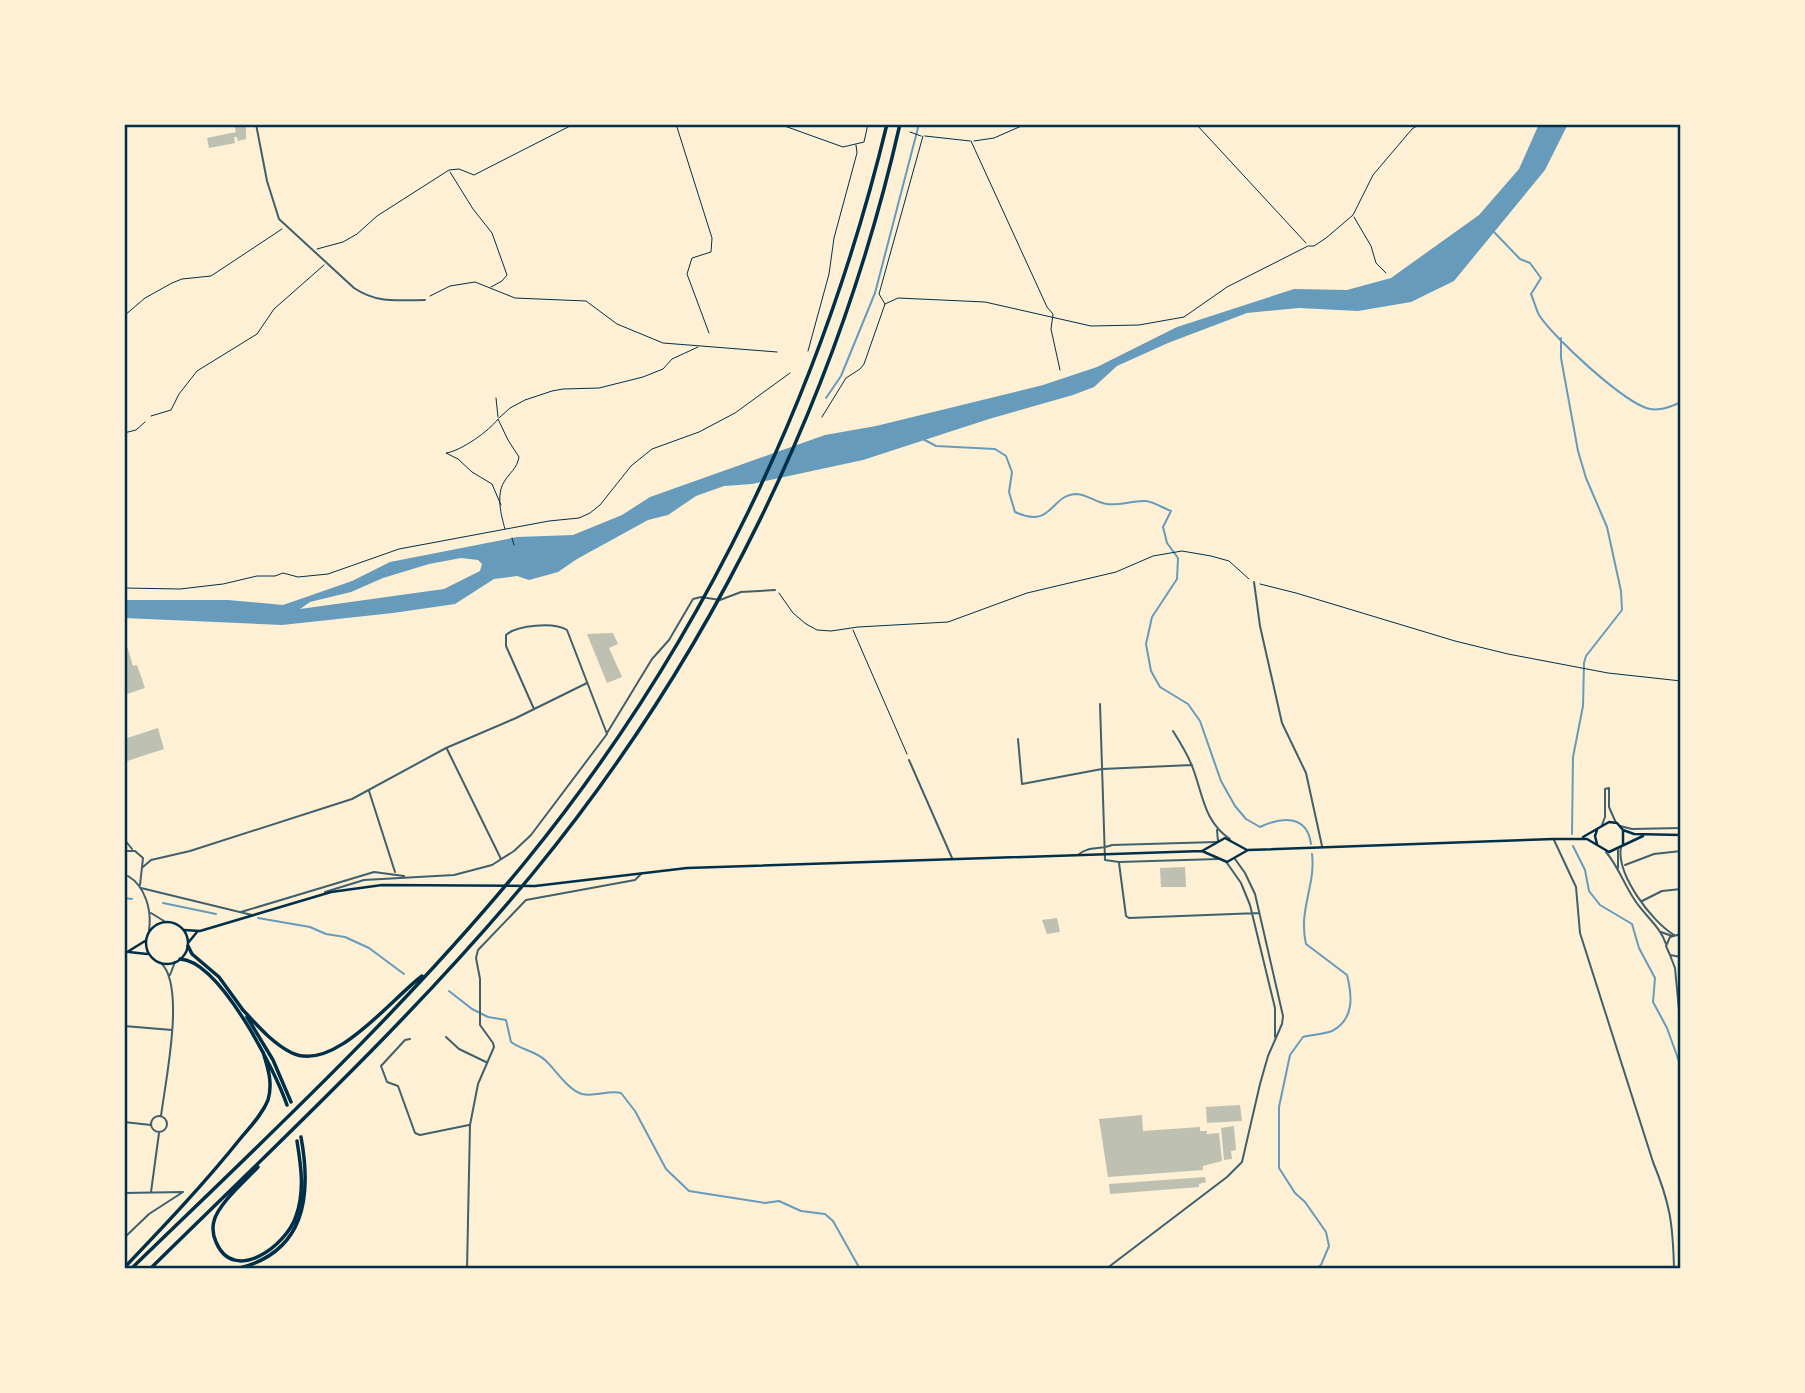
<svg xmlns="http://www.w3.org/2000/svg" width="1805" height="1393" font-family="'Libre Baskerville',serif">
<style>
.water{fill:#669bbc;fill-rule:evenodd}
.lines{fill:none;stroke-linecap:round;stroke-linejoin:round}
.stream{stroke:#669bbc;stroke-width:2}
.building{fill:#bec0b2}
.path{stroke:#003049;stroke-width:1}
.minor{stroke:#3f606c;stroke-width:2}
.secondary{stroke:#003049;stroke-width:2.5}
.motorway{stroke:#003049;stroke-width:3.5}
.neatline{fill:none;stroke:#003049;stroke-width:2.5}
</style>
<rect width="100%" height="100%" fill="#fdf0d5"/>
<!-- water -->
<path class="water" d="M 1539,124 L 1568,124 L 1545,170 L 1454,281 L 1411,302 L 1358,311 L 1299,308 L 1247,313 L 1168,343 L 1117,366 L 1094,387 L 1073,395 L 989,419 L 863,460 L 752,484 L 724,486 L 696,496 L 668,515 L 648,520 L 577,559 L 558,572 L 529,580 L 517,576 L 494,579 L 455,604 L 393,613 L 282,625 L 124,618 L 124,600 L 228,600 L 283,605 L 352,581 L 390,562 L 517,537 L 573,535 L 622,515 L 650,497 L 825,435 L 876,426 L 1043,385 L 1097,367 L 1177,327 L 1294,289 L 1347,290 L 1391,278 L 1479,215 L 1519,169 ZM 461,558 L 478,560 L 482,564 L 480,571 L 444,589 L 300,609 L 310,602 L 351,592 L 383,578 L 429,564 Z"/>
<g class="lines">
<!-- stream -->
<path class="stream" d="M 1494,232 L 1520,259 L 1530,263 L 1541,278 L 1531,294 C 1534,301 1536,309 1539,315 C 1553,337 1625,404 1650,409 C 1661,411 1671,407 1681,402
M 1561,338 L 1561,358 L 1578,451 L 1586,478 L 1607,527 L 1621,591 L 1622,610 L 1586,656 L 1584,663 L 1583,706 L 1573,757 L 1572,834
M 826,398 L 841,376 L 875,293 L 919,124
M 923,439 L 936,446 L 995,449 L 1006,456 L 1012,472 L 1009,492 L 1015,512 C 1053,530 1050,494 1077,494 C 1088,495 1097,503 1107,504 C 1120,506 1133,500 1146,501 C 1154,502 1163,508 1171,511 L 1163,527 L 1167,543 L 1178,558 L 1177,579 L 1152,617 L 1146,644 L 1151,671 L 1160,687 L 1188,704 L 1200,721 L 1221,781 L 1235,806 L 1246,819 L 1260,827 C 1281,817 1307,814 1311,844
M 1573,846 L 1585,870 L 1589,891 L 1600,905 L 1632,924 L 1639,948 L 1655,978 L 1653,1002 L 1667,1028 L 1681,1067
M 1312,854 C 1316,885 1298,910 1306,944 L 1347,975 C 1352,995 1355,1019 1332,1031 C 1324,1034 1312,1035 1303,1037 L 1290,1055 L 1279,1107 L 1279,1168 L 1295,1193 L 1305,1202 L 1326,1232 L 1329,1246 L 1321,1265 L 1314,1269
M 124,898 L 132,899
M 163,903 L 216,914
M 258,918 L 310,927 L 326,934 L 345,937 L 369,948 L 404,974
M 449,991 L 472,1009 L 488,1017 L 506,1020 L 511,1042 C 522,1050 535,1051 545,1060 C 556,1070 568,1090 582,1094 C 595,1097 608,1090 621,1093 L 635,1111 L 666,1169 L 689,1191 L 765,1203 L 779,1201 L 801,1211 L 825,1214 L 833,1221 L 860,1269"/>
</g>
<!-- building -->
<path class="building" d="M 234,124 L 246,126 L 246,139 L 238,141 L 237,137 L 234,137 L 235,143 L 209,148 L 207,138 L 236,132 Z
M 613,633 L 618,644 L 609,648 L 622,677 L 607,683 L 587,634 Z
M 127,646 L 133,666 L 137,665 L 145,688 L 124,695 L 124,647 Z
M 158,728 L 164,749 L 124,762 L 124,739 Z
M 1185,867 L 1186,887 L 1161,887 L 1160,868 Z
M 1057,918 L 1060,932 L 1047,934 L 1042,920 Z
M 1240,1105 L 1242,1121 L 1207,1123 L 1206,1107 Z
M 1142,1115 L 1143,1131 L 1200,1127 L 1200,1131 L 1207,1131 L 1207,1134 L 1219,1133 L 1222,1161 L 1203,1166 L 1203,1170 L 1108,1177 L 1099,1119 Z
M 1234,1126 L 1236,1150 L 1231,1151 L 1232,1159 L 1224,1160 L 1221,1128 Z
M 1205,1177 L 1206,1182 L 1199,1184 L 1199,1187 L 1110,1194 L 1109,1184 Z"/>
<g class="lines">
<!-- path -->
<path class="path" d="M 676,124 L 712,238 L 711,252 L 692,258 L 687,274 L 709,333
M 779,124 L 843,147 L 864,142 L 868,124
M 1196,124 L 1306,243
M 910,132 L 921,136
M 925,136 L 970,141
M 971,141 L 1047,307 L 1053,314 L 1051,329 L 1060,370
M 974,141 L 994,138 L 1026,124
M 450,172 L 473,209 L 492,233 L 507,275 L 502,281 L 491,287
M 1354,217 L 1371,246 L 1376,263 L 1386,273
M 1309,246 L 1314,246 L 1326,238 L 1353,215 L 1373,175 L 1412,129 L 1420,124
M 317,249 L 343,242 L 357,234 L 377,216 L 449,170 L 459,169 L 474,175 L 574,124
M 430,296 L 450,286 L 475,282 L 515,298 L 586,301 L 617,324 L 663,343 L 777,352
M 885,304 L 898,298 L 985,302 L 1091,326 L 1139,325 L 1184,317 L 1227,287 L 1308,246
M 124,316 L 145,298 L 172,283 L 182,279 L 211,276 L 282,229
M 808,351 L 829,274 L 834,238 L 857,153 L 856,145
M 496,398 L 498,417
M 151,416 L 171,410 L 179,394 L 197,371 L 257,334 L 274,309 L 324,265
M 822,417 L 846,378 L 860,369 L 864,364 L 885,304 L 879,294 L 923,136
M 499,418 L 510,408 L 525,400 L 552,391 L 563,389 L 599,388 L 643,377 L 663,369 L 672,359 L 698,347
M 124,433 L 136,430 L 145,422
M 501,505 L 492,484 L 472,472 L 458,459 L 446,453 C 461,451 489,431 498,419 L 508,440 L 519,457 C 517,469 509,473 504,482 C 496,495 501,515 505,529
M 512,538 L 514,545
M 1260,584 L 1296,593 L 1455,641 L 1508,654 L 1608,673 L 1681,681
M 124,588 L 180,589 L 223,584 L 257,576 L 275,576 L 283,573 L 298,577 L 328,574 L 399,549 L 549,521 L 579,518 L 590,513 L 600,505 L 631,466 L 652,449 L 699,432 L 735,413 L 790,373
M 779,593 L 793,613 L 806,624 L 817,630 L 831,631 L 858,627 L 948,622 L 1027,593 L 1116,572 L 1153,556 L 1182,551 L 1211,556 L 1229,561 L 1249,579
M 853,630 L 907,754"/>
<!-- minor -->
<path class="minor" d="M 256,124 L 267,181 L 279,219 L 354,288 C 378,304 398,300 425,300
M 1254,582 L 1260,626 L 1282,723 L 1306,773 L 1322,846
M 1100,704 L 1105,860 L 1119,862 L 1218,859
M 1173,731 C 1180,742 1187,753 1192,766 C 1203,793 1203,821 1230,839
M 607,733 L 652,659 L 669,640 L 693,599 L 701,597 L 720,600 L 741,592 L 775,590
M 1018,739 L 1022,784 L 1102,769 L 1192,765
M 447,749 L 501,859
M 909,760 L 952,858
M 369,791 L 395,872
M 1602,825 L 1605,817 L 1605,789 L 1609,788 L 1609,807 L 1616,823
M 1620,826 L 1632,829 L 1681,828
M 1217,830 L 1218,841
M 124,839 L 132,849
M 1554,840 L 1576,887 L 1580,933 L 1653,1162 C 1670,1203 1673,1224 1674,1269
M 1621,847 C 1616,874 1651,921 1674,935
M 1618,850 L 1618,868
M 124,851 L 135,851 L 143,858 L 140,885
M 1606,852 C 1618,866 1624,884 1634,899 C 1644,915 1660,926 1666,944
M 1078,855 C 1087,846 1100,850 1112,845 L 1217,842
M 1119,863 L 1126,916 L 1129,918 L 1259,913
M 1227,863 L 1241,883 L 1250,905 L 1275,1008 L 1275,1037
M 1625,865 L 1654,854 L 1681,851
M 143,867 L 151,860 L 190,851 L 352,799 L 446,748 L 516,718 L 587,683
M 128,876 C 145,886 152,910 149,930
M 141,888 L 252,915
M 325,892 L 364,880 L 454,875 L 492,865 L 514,851 L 531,835 L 607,734 L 567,630 C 554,622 517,625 506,635 L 506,646 L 534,709
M 1642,901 L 1662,891 L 1681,889
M 241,912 L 374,872 L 404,876
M 151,913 L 164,921
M 1661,932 L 1672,936
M 1681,934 L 1670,937 L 1666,946 L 1670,955 L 1681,957
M 1670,955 L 1675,968 L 1681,1031
M 161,963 C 186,986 165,1083 161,1116
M 1681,963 L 1681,976
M 170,975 L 175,962
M 124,1026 L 172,1030
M 446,1037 L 459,1049 L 486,1062
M 410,1039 L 405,1040 L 381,1066 L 387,1082 L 398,1086 L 415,1133 L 420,1135 L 469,1125
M151 1124a8 8 0 1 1 16 0a8 8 0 1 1-16 0Z
M 124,1122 L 151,1125
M 151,1192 L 159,1133
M 124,1193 L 183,1192
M 124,1238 L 149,1214 L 183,1192
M 467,1269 L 470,1125 L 478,1084 L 494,1047 L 493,1043 L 480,1025 L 480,979 L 476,958 L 478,950 L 526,900 L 635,880 L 642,873
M 1106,1269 L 1227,1177 L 1242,1162 L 1260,1084 L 1268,1056 L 1282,1024 L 1283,1016 L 1255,894 L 1245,873 L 1235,859"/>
<!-- secondary -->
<path class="secondary" d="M 1597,830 L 1595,836 L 1597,844
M 1623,830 L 1623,844
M 1583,837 L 1609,822 L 1617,823 L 1623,830 L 1634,834 L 1681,835
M 1202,851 L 1225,838 L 1247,850
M146 943a21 21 0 1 1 42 0a21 21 0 1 1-42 0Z
M 184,930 L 200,931 L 331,892 L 382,885 L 535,886 L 687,868 L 1202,851 L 1227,862 L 1248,850 L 1554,839 L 1587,839 L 1609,852 L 1643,836
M 188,943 L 197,932
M 129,952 L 147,954
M 124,954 L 145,941"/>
<!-- motorway -->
<path class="motorway" d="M 188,946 L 192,954 L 219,977 L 243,1010
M 180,959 C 220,961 275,1070 287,1105
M 242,1009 C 257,1025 272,1043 292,1053 C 334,1073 391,999 422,976
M 247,1017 L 273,1060 L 291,1102
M 258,1167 C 246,1180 218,1204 214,1221 C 212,1228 213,1235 216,1242 C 234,1285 287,1245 296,1216 C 305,1191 301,1166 297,1141
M 124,1268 C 164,1226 204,1184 240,1139 C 250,1127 262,1115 268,1100 C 273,1083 268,1068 263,1052
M 131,1269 C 267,1137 406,1008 526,861 C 701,646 822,393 887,124
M 150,1269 C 281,1140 417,1014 534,872 C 711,656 838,397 900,124
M 236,1269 C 305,1253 312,1197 301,1137"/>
</g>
<!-- border -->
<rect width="1805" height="1393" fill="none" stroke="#fdf0d5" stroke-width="252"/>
<rect x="126" y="126" width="1553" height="1141" class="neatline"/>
</svg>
